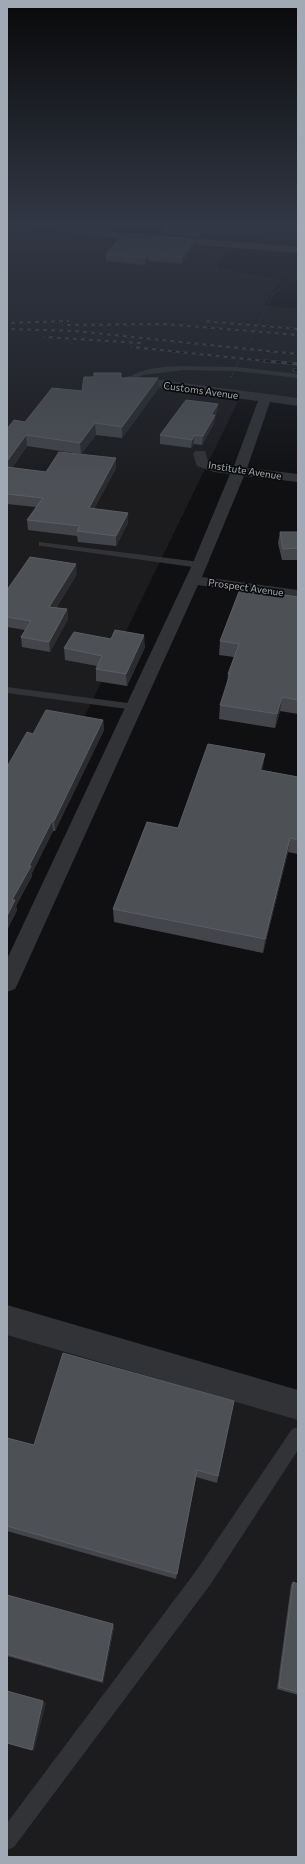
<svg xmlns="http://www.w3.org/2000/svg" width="305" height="1864" font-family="Commissioner,sans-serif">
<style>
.built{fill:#1c1c1f}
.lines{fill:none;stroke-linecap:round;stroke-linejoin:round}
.path{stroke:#373a3e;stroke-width:1;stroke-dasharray:1 1.5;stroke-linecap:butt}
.service{fill:#313337;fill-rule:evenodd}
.minor{fill:#313337;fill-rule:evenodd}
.secondary{fill:#3e4247;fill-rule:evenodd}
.rail-far1-casing{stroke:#43474c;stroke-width:2}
.rail-casing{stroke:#43474c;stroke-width:3}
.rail-far1{stroke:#0b0b0c;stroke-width:1.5;stroke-dasharray:4;stroke-linecap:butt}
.rail{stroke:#0b0b0c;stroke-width:2;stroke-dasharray:5.5;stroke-linecap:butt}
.path-bridge-far1{stroke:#373a3e;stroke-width:1;stroke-dasharray:1 1.5;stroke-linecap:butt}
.path-bridge{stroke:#373a3e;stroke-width:1.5;stroke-dasharray:1 2;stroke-linecap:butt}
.wall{fill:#43454a}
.shaded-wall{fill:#2a2c2f}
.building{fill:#4d5055;stroke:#5a5e64}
.labels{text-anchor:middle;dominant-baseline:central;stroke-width:3.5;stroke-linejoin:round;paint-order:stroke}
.far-street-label{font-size:10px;fill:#a0a9b4;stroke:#0b0b0c}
</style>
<rect width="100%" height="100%" fill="#101012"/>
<!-- built -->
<path class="built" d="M 92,224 L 298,224 L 298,242 Z
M 7,228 L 227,250 L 217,268 L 280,280 L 264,305 L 298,309 L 298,399 L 242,393 L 7,876 Z
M 7,1332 L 298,1419 L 298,1857 L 7,1857 Z"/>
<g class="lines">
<!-- path -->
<path class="path" d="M 273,294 L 298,277"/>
<!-- service -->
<path class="service" d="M 8,224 L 49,224 L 52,226 L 49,228 L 10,225 Z
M 183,366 L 237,367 L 298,374 L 298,378 L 237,371 L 183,370 L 143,375 L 129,382 L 126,380 C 140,367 165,367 183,366 Z
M 39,542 L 200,562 L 204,565 L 200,568 L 42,546 L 39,546 Z
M 7,687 L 135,704 L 140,707 L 135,710 L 7,693 Z
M 298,1427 L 298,1450 L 210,1585 L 14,1847 L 7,1850 L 7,1823 L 196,1571 L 292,1429 Z"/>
<!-- minor -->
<path class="minor" d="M 129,376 L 298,398 L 298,406 L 270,402 L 247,468 L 298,474 L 298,482 L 244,476 L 202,577 L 298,590 L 298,600 L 198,585 L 18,983 L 15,989 L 7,992 L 7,959 L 192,565 L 230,474 L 214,472 L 197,466 L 193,454 L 195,451 L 205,451 L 208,461 L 217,464 L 234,466 L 258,401 L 125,383 L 123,380 L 125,377 Z
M 7,1305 L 298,1390 L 298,1420 L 7,1335 Z"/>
<!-- secondary -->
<path class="secondary" d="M 31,224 L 51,224 L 92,230 L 298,247 L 298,253 L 92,236 L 36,227 Z"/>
<!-- rail-far1 casing -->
<g class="rail-far1-casing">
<path id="rail-far1" d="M 202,321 L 298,329
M 7,323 L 68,321
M 63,325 L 165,324 L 298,335
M 7,329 L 75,331 L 298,354
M 45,337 L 140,343
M 132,347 L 275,362"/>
</g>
<!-- rail casing -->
<g class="rail-casing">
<path id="rail" d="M 265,361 L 298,364
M 294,370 L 298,370"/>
</g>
<!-- rail-far1 -->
<use href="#rail-far1" class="rail-far1"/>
<!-- rail -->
<use href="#rail" class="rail"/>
<!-- path-bridge-far1 -->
<path class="path-bridge-far1" d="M 239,362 L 273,294"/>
<!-- path-bridge -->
<path class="path-bridge" d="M 231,377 L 239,361"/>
</g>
<!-- wall -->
<path class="wall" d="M 210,224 L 200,237 L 163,234 L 163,228 Z
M 194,246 L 182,264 L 148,261 L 145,265 L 106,261 L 106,254 Z
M 121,373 L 121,378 L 158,389 L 122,438 L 96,435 L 81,454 L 27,446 L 12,468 L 46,472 L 116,468 L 94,509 L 128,513 L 128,523 L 116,546 L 78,542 L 77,536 L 28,530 L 27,520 L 36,507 L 7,504 L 7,429 L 25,422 L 82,391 L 94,377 Z
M 218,404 L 217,412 L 215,416 L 214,423 L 202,445 L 194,444 L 191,448 L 160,444 L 160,435 Z
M 298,490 L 298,507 L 297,501 Z
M 280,532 L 298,532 L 298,560 L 282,560 L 278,543 Z
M 77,574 L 56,608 L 67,609 L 68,619 L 50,652 L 22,647 L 21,637 L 25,630 L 7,627 L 7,590 Z
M 298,597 L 298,714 L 280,711 L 275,728 L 219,719 L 220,705 L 227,684 L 228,674 L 234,657 L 219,655 L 220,641 Z
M 145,647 L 127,686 L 96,681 L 96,669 L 97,666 L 65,660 L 64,648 Z
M 103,720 L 104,730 L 55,831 L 53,831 L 32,873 L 32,876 L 16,906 L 17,910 L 7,930 L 33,734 Z
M 265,754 L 262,770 L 298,777 L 298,854 L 288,852 L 263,953 L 114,922 L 113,909 L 178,828 Z
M 234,1401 L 217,1483 L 196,1477 L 176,1579 L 7,1531 L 7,1438 L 34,1445 Z
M 293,1582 L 298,1584 L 298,1695 L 277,1689 L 291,1585 Z
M 7,1595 L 114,1627 L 103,1683 L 7,1656 Z"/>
<!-- shaded-wall -->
<path class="shaded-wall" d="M 206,224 L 210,224 L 200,237 L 200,231 Z
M 195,239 L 194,246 L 182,264 L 182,258 Z
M 148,254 L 148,261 L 145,265 L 145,258 Z
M 158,378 L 158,389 L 122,438 L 122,427 Z
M 218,404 L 217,412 L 215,416 L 214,423 L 202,445 L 203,436 L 211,415 Z
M 95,423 L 96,435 L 81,454 L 80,443 Z
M 26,435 L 27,446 L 9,472 L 8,460 Z
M 194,435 L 194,444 L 191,448 L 192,440 Z
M 116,458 L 116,468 L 89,518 L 89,508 Z
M 128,513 L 128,523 L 116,546 L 116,536 Z
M 76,564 L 77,574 L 50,617 L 49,607 Z
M 67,609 L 68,619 L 50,652 L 49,642 Z
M 144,635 L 145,647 L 127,686 L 126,674 Z
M 282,697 L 280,711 L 275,728 L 277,714 Z
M 103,720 L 104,730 L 55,831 L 54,821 Z
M 265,754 L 263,768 L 258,784 L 260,770 Z
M 52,821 L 53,831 L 32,873 L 32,876 L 16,906 L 17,910 L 7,930 L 7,916 L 12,900 Z
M 290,838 L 288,852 L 263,953 L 265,939 Z
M 197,1470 L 196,1477 L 176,1579 L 177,1574 Z
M 113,1624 L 114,1627 L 103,1683 L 102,1681 Z
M 43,1701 L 46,1703 L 34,1751 L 32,1750 Z"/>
<!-- building -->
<path class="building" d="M 166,224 L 206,224 L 200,231 L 163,228 Z
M 157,236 L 195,239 L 182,258 L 148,254 L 145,258 L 106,254 L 120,238 L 153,241 Z
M 94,373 L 121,373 L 121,378 L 158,378 L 122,427 L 95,423 L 80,443 L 26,435 L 8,460 L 7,460 L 7,429 L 14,420 L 25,422 L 52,388 L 82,391 L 84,377 L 94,377 Z
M 186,400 L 218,404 L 211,415 L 215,415 L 203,436 L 194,435 L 192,440 L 160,435 Z
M 59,452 L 116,458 L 89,508 L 128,513 L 116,536 L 77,531 L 80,526 L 27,520 L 43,498 L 7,494 L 7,467 L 46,472 Z
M 280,532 L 298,532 L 298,548 L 283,549 Z
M 30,557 L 76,564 L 49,607 L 67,609 L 49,642 L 21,637 L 31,621 L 7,617 L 7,590 Z
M 240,589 L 298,597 L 298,700 L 282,697 L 277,714 L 220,705 L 230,674 L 228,674 L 239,644 L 220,641 Z
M 115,630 L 144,635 L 126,674 L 96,669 L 102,656 L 64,648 L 74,632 L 111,639 Z
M 46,710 L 103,720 L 54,821 L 52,821 L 29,866 L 31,866 L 12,900 L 15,900 L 7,916 L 7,767 L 27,732 L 33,734 Z
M 208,744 L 265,754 L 260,770 L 298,777 L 298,840 L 290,838 L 265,939 L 113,909 L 147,822 L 178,828 Z
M 63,1353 L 234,1401 L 218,1476 L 197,1470 L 177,1574 L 7,1526 L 7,1438 L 34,1445 Z
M 293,1582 L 298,1584 L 298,1692 L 279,1687 Z
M 7,1595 L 113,1624 L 102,1681 L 7,1654 Z
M 7,1691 L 43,1701 L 32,1750 L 7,1743 Z"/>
<!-- sky -->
<linearGradient id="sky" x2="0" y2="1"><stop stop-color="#09090a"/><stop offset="0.46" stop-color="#313744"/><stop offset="1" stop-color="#313744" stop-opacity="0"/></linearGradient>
<rect width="305" height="485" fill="url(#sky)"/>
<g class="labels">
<!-- far-street labels -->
<g class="far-street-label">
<text transform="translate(201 390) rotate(8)">Customs Avenue</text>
<text transform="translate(245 470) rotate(9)">Institute Avenue</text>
<text transform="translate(246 587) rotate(8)">Prospect Avenue</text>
</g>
</g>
<!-- border -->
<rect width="305" height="1864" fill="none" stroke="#a0a9b4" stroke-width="16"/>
</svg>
